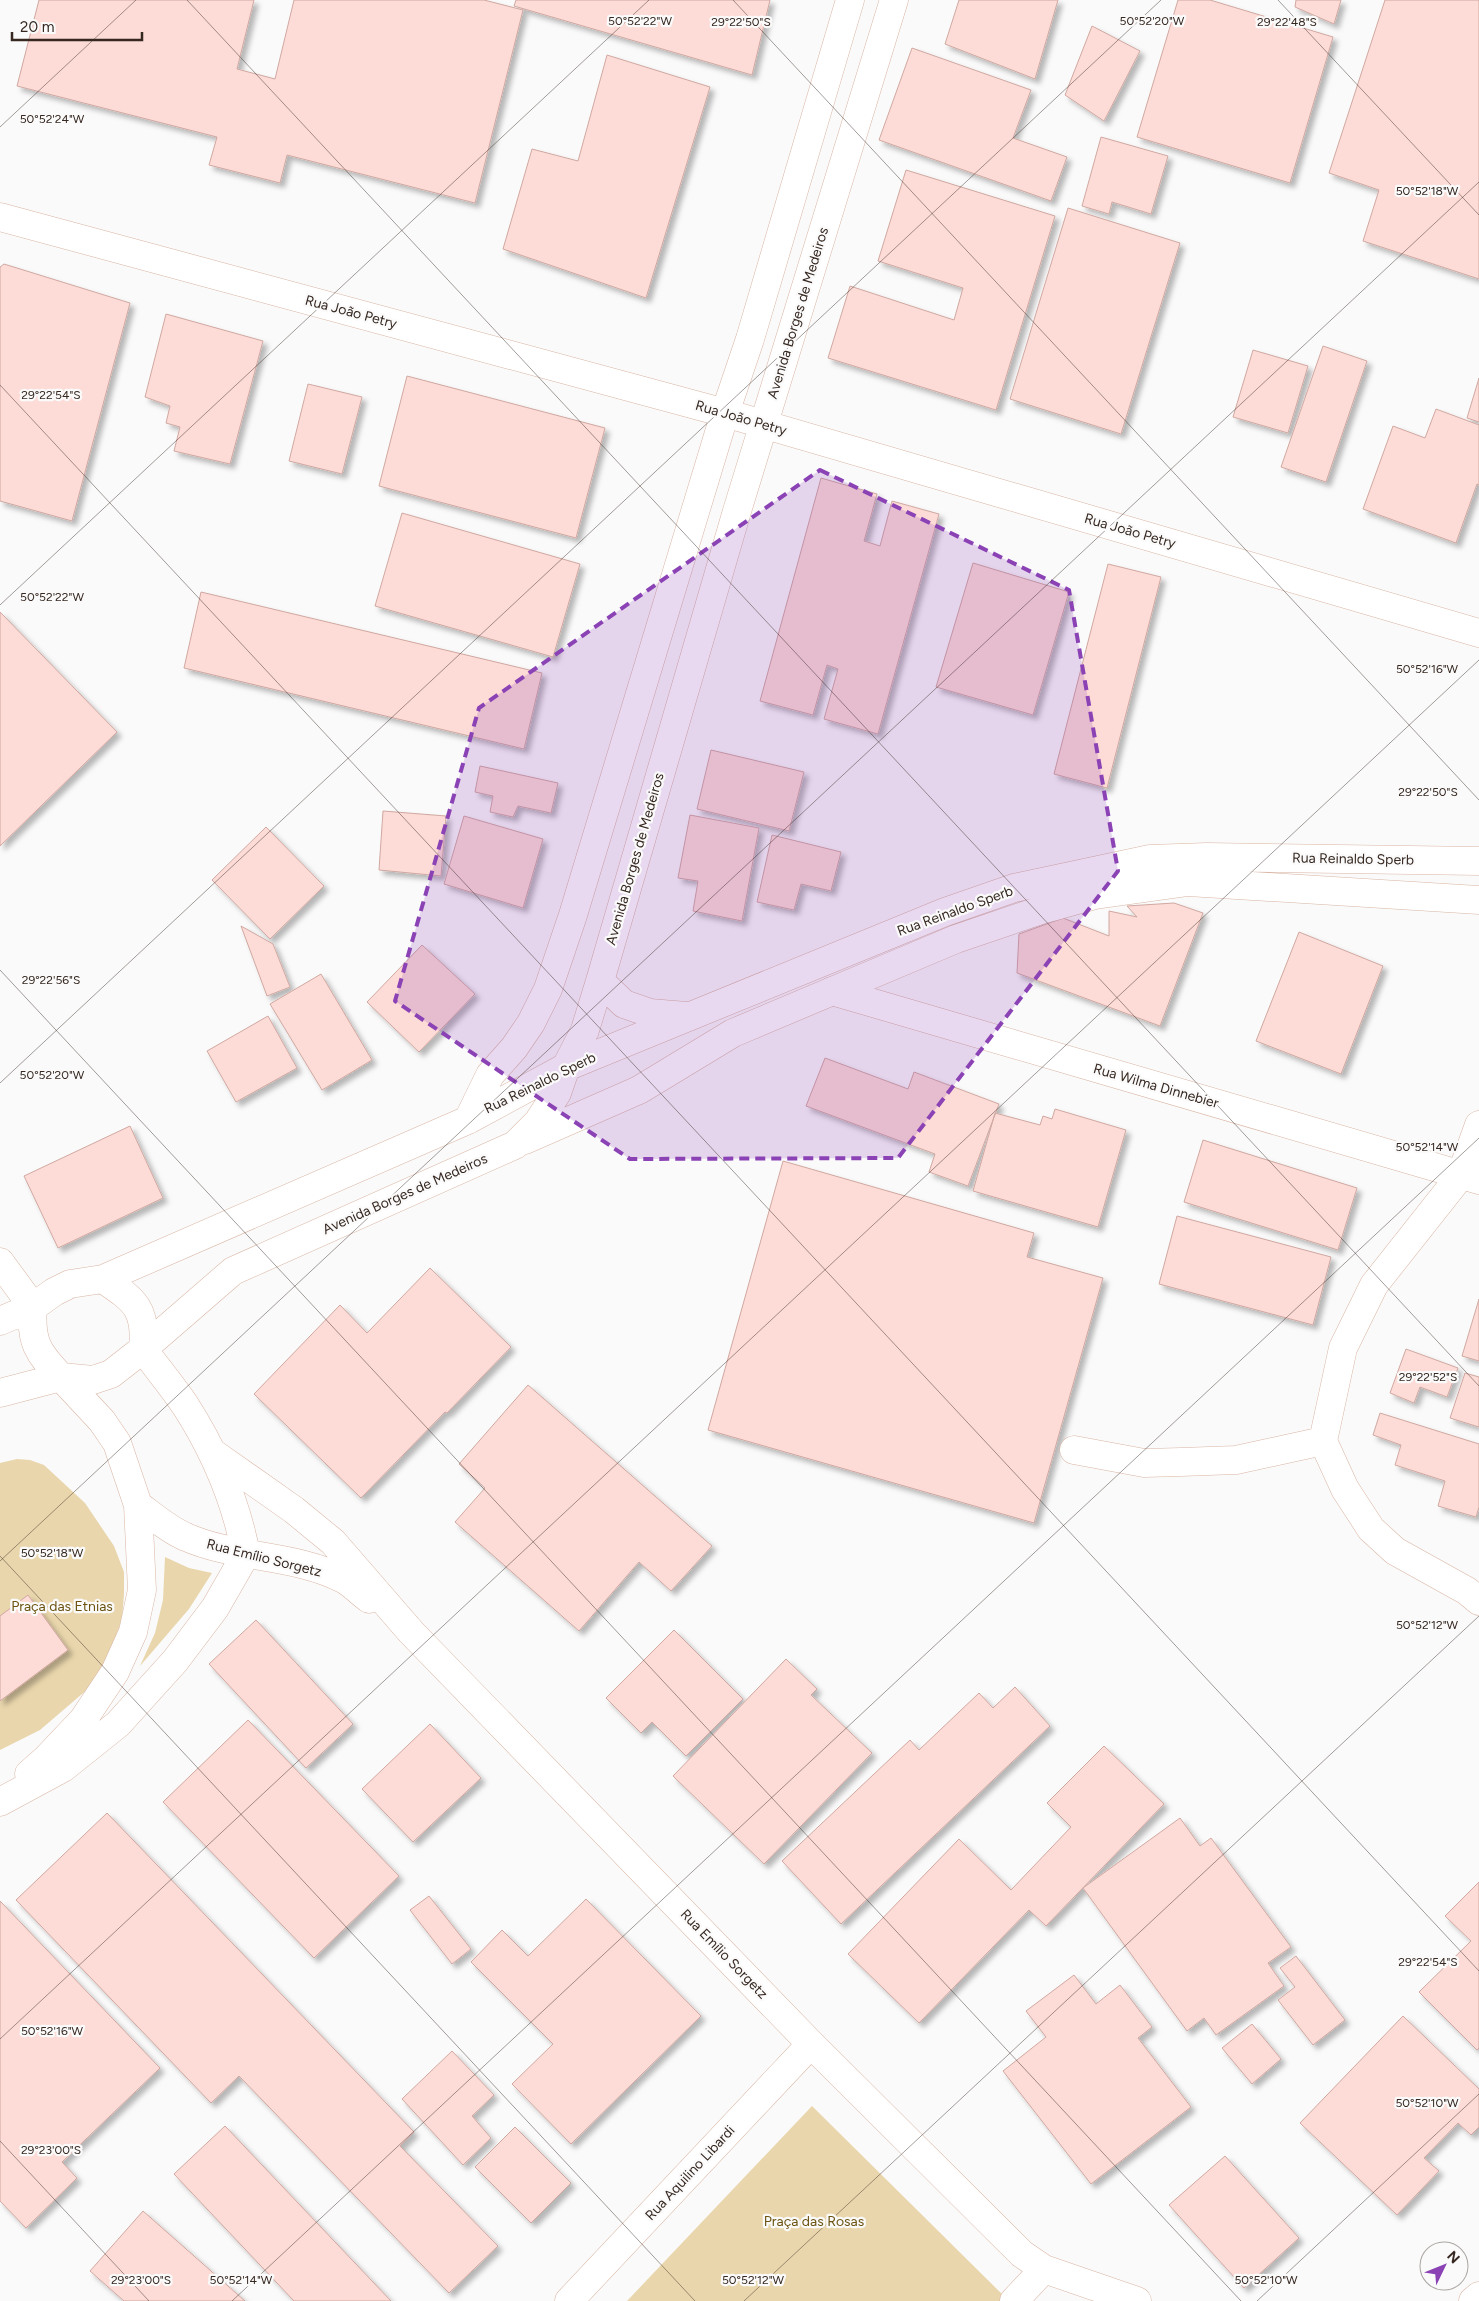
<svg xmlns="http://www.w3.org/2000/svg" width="1479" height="2301" font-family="Figtree,sans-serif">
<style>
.green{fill:#e9d6ac}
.building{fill:#fddbd6;stroke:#d0a8a1;filter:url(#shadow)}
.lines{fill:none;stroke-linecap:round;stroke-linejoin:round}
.minor-casing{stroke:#d9b5a3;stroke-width:29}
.major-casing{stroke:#d9b5a3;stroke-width:29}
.minor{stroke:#fff;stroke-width:28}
.major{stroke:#fff;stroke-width:28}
.marked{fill:#8a42b5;fill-opacity:0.2;stroke:#8a42b5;stroke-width:4;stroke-dasharray:10 6;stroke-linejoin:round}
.ticks{fill:none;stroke:#362821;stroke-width:1;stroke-opacity:0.45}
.labels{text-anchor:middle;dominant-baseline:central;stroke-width:4.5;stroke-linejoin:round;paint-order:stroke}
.street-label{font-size:14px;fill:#362821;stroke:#fafafa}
.park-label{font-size:14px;fill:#6b5310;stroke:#fafafa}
.ticks-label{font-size:12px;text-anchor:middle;fill:#362821;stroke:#fafafa;stroke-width:4.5;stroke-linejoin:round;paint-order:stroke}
</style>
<defs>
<filter id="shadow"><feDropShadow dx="4.5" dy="4.5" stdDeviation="2.5" flood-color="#0004"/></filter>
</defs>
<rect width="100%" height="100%" fill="#fafafa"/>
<!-- green -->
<path class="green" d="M 17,1459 L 30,1460 L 44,1465 L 85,1503 L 114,1546 L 124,1572 L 124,1594 L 122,1619 L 111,1650 L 89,1688 L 40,1730 L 0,1750 L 0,1463 Z
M 165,1557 L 189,1568 L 212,1573 L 189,1609 L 140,1666 L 155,1633 L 163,1600 Z
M 812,2106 L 1009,2301 L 627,2301 Z"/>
<!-- building -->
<path class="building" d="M 39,0 L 254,0 L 237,69 L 275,79 L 294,0 L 484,0 L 523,10 L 475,203 L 287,155 L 280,183 L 209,165 L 217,137 L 17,86 Z
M 516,0 L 770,0 L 752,75 L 514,6 Z
M 959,0 L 1058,0 L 1035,79 L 945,44 Z
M 1178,0 L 1210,0 L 1333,37 L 1290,183 L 1137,137 Z
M 1296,0 L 1341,0 L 1334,24 L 1295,7 Z
M 1385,0 L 1479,0 L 1479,279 L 1363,241 L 1379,190 L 1329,173 Z
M 1092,26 L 1140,51 L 1104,121 L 1065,95 Z
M 912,48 L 1031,90 L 1013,138 L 1067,157 L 1051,201 L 879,140 Z
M 607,55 L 710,87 L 646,298 L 503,249 L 532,149 L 578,161 Z
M 1101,137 L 1168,156 L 1151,214 L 1112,202 L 1109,214 L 1082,206 Z
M 906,170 L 1055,216 L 996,410 L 828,358 L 850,286 L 954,320 L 963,288 L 878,261 Z
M 1068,208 L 1180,243 L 1121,434 L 1010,399 Z
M 4,264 L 130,303 L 72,521 L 0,501 L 0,267 Z
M 166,314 L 263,341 L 230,464 L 174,451 L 180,427 L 166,423 L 170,406 L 145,397 Z
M 1323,346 L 1367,361 L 1326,482 L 1281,467 Z
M 1253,350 L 1308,366 L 1288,433 L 1233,417 Z
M 407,376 L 605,428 L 576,538 L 379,486 Z
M 1479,378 L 1479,422 L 1467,418 Z
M 308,384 L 362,397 L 342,474 L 289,461 Z
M 1436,409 L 1479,425 L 1479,485 L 1477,484 L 1456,543 L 1363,509 L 1393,426 L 1425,438 Z
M 821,478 L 877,494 L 864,541 L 880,546 L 892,501 L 939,514 L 878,734 L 824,719 L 838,669 L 827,665 L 813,715 L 760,701 Z
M 402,513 L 580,564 L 553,657 L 375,606 Z
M 973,563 L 1069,592 L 1033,715 L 936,687 Z
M 1108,564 L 1161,577 L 1107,788 L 1054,774 Z
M 201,592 L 542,673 L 524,749 L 184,668 Z
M 0,612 L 117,732 L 0,846 Z
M 711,750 L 804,772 L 789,831 L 697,809 Z
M 480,766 L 558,783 L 551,813 L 518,806 L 513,817 L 490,812 L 493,796 L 475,792 Z
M 383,811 L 446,816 L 441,876 L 379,870 Z
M 690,815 L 759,828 L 742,921 L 693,911 L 698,881 L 678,878 Z
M 464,816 L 543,839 L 523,908 L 444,884 Z
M 266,827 L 324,886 L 270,939 L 212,880 Z
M 772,835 L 841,852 L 831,891 L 801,884 L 794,910 L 757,902 Z
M 1174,903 L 1203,913 L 1160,1026 L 1017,973 L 1019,934 L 1063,918 L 1109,936 L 1109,911 L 1137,917 L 1127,906 Z
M 241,926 L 273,944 L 290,987 L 267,996 Z
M 1299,932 L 1383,966 L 1341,1074 L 1256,1041 Z
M 422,945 L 475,994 L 419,1052 L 367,1002 Z
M 321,974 L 372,1060 L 322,1090 L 270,1004 Z
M 268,1016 L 297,1068 L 236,1102 L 207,1051 Z
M 825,1058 L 908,1089 L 914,1072 L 999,1104 L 968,1186 L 929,1172 L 935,1154 L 806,1106 Z
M 1055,1109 L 1126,1130 L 1098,1227 L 973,1191 L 995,1113 L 1040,1125 L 1043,1116 L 1052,1119 Z
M 130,1126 L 163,1198 L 58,1248 L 24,1176 Z
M 1203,1140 L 1357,1188 L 1338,1250 L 1184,1202 Z
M 783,1161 L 1034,1233 L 1027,1257 L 1103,1278 L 1034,1523 L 708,1430 Z
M 1177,1216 L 1331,1257 L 1313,1325 L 1159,1284 Z
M 430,1268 L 511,1347 L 447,1413 L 445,1412 L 361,1498 L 254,1394 L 340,1305 L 367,1333 Z
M 1479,1299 L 1479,1361 L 1462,1356 Z
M 1406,1349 L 1458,1368 L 1447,1397 L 1420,1387 L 1414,1403 L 1390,1393 Z
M 1465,1373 L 1479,1377 L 1479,1427 L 1450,1418 Z
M 528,1385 L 712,1546 L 671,1591 L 639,1562 L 579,1631 L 455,1522 L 485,1488 L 459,1464 Z
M 1380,1413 L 1479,1444 L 1479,1507 L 1476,1517 L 1438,1506 L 1445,1481 L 1395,1465 L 1401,1445 L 1373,1435 Z
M 28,1595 L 68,1650 L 0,1701 L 0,1616 Z
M 256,1620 L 353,1724 L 306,1768 L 209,1664 Z
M 674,1630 L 743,1699 L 686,1756 L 652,1722 L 641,1733 L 606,1698 Z
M 786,1659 L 817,1689 L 811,1695 L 872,1753 L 764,1864 L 673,1776 Z
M 1015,1687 L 1050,1726 L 841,1924 L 782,1861 L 910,1740 L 919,1750 L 979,1693 L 993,1708 Z
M 248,1720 L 399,1876 L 314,1958 L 163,1802 Z
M 430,1724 L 481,1778 L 413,1842 L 362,1789 Z
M 1104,1746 L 1164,1804 L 1046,1926 L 1029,1910 L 919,2023 L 848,1954 L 959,1839 L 1011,1890 L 1071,1827 L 1047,1803 Z
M 107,1813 L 414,2132 L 400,2146 L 498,2246 L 449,2293 L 239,2076 L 211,2103 L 16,1900 Z
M 1180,1818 L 1200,1846 L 1211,1838 L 1291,1947 L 1268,1963 L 1284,1986 L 1216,2035 L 1204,2018 L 1187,2031 L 1083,1888 Z
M 1479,1882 L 1479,2048 L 1477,2050 L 1419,1992 L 1471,1941 L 1445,1916 Z
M 429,1896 L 471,1949 L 452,1964 L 410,1910 Z
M 586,1899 L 701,2016 L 571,2144 L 512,2084 L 553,2044 L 471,1962 L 502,1930 L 528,1956 Z
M 0,1901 L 160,2068 L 62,2162 L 77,2178 L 26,2228 L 0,2201 Z
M 1296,1956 L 1345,2020 L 1313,2045 L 1278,2000 L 1295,1987 L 1280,1968 Z
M 1074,1975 L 1096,2004 L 1120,1985 L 1152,2027 L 1138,2038 L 1191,2107 L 1091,2184 L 1003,2071 L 1046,2037 L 1026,2011 Z
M 1403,2016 L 1479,2089 L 1479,2127 L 1471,2135 L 1458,2123 L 1424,2158 L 1439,2171 L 1397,2215 L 1300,2123 Z
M 1252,2024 L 1281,2059 L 1252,2084 L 1222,2048 Z
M 452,2051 L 494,2095 L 472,2116 L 491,2138 L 463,2165 L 402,2099 Z
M 225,2126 L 391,2301 L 294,2301 L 174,2174 Z
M 515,2127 L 571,2183 L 531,2223 L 475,2167 Z
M 1225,2156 L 1299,2238 L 1244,2288 L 1169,2205 Z
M 143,2211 L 245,2301 L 124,2301 L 90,2271 Z"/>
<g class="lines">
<!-- minor casing -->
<g class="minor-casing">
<path id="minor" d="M 832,991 L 1479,1180
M 1479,1125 L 1461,1175 L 1374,1285 L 1343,1348 L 1323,1441 L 1345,1489 L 1371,1529 L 1395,1551 L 1467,1591 L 1479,1601
M 0,1262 L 33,1307
M 1074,1450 L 1144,1463 L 1181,1462 L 1236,1460 L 1323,1441
M 213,1453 L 294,1510 L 333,1542 L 411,1632 L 811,2044 L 1022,2254 L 1044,2269 L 1137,2301
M 138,1505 C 153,1516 169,1530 186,1537 C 236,1559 296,1554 345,1580 C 353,1585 361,1593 369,1599
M 29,1774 L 47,1758 L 83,1720 L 115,1672 L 133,1632 L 142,1590 L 138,1505 L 117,1443 L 102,1421 L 61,1377
M 0,1802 L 63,1768 L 118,1724 L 175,1661 L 215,1608 L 246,1554 C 236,1502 214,1450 185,1405 C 172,1386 157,1368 143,1349
M 569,2301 L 811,2044
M 1014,2301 L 1044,2269
M 1473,2301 L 1479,2296"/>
</g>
<!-- major casing -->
<g class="major-casing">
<path id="major" d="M 0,217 L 725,413 L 1479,633
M 600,981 L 624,1004 L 650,1013 L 686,1016
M 468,1120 L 490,1075 L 514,1048 L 531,1023 L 548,989 L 573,915 L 725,413 L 750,339 L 850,0
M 525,1140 L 639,1090 L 733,1033 L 956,939 L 1041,910 L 1095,895 L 1188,882 L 1479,900
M 103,1279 C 134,1300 147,1308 143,1349
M 33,1307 C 30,1342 38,1353 61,1377
M 0,1321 L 33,1307 L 54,1292 L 70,1284 L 103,1279 L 468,1120 L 566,1067 L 945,912 L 1014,888 L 1150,859 L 1207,857 L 1479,861
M 0,1393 L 61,1377 L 93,1380 L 111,1374 L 143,1349 L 233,1271 L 515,1145 L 538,1122 L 557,1093 L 566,1067 L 585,1030 L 600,981 L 737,511 L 894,0"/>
</g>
<!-- minor -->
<use href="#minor" class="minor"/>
<!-- major -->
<use href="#major" class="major"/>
</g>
<!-- marked area -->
<path class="marked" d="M 820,470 L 1069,590 L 1118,871 L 898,1158 L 630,1159 L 395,1001 L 479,708 Z"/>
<!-- ticks -->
<path class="ticks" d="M 187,0 L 1479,1386M 733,0 L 1479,800M 1278,0 L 1479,215M 0,127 L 136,0M 0,385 L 1479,1971M 0,605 L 649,0M 0,970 L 1241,2301M 0,1083 L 1161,0M 0,1556 L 695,2301M 0,1561 L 1479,182M 0,2039 L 1479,660M 0,2141 L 149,2301M 232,2301 L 1479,1138M 744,2301 L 1479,1616M 1257,2301 L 1479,2094"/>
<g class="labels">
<!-- street labels -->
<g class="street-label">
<text transform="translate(351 312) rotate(15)">Rua João Petry</text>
<text transform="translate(798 313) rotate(-73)">Avenida Borges de Medeiros</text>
<text transform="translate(741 418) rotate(16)">Rua João Petry</text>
<text transform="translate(1130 531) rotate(16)">Rua João Petry</text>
<text transform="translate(635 859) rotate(-74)">Avenida Borges de Medeiros</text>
<text transform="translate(1353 859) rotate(1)">Rua Reinaldo Sperb</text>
<text transform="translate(955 911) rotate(-20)">Rua Reinaldo Sperb</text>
<text transform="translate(540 1083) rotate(-26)">Rua Reinaldo Sperb</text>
<text transform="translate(1156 1086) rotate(16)">Rua Wilma Dinnebier</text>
<text transform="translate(405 1194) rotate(-24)">Avenida Borges de Medeiros</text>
<text transform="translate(264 1558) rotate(14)">Rua Emílio Sorgetz</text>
<text transform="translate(724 1954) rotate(46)">Rua Emílio Sorgetz</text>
<text transform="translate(690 2173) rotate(-47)">Rua Aquilino Libardi</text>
</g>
<!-- park labels -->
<g class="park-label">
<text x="62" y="1606">Praça das Etnias</text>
<text x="814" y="2221">Praça das Rosas</text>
</g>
</g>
<g class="ticks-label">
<text x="640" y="25">50°52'22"W</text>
<text x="1152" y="25">50°52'20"W</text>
<text x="741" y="26">29°22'50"S</text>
<text x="1287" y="26">29°22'48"S</text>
<text x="52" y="123">50°52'24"W</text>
<text x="1427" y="195">50°52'18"W</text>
<text x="51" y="399">29°22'54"S</text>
<text x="52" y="601">50°52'22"W</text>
<text x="1427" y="673">50°52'16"W</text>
<text x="1428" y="796">29°22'50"S</text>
<text x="51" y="984">29°22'56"S</text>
<text x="52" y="1079">50°52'20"W</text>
<text x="1427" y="1151">50°52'14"W</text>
<text x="1428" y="1381">29°22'52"S</text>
<text x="52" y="1557">50°52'18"W</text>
<text x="1427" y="1629">50°52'12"W</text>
<text x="1428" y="1966">29°22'54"S</text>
<text x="52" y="2035">50°52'16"W</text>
<text x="1427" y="2107">50°52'10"W</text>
<text x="51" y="2154">29°23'00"S</text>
<text x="141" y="2284">29°23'00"S</text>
<text x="241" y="2284">50°52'14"W</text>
<text x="753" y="2284">50°52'12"W</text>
<text x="1266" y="2284">50°52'10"W</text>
</g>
<!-- north arrow -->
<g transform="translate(1444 2266) rotate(47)"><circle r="24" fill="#fafafa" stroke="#aca6a3"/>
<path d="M0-4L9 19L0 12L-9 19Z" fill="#8a42b5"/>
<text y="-8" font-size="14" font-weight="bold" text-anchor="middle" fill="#362821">N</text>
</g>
<!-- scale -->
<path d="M12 32v8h130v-8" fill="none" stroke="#362821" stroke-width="2.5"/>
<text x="20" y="32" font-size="15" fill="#362821" stroke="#fafafa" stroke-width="4" paint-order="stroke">20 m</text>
</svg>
